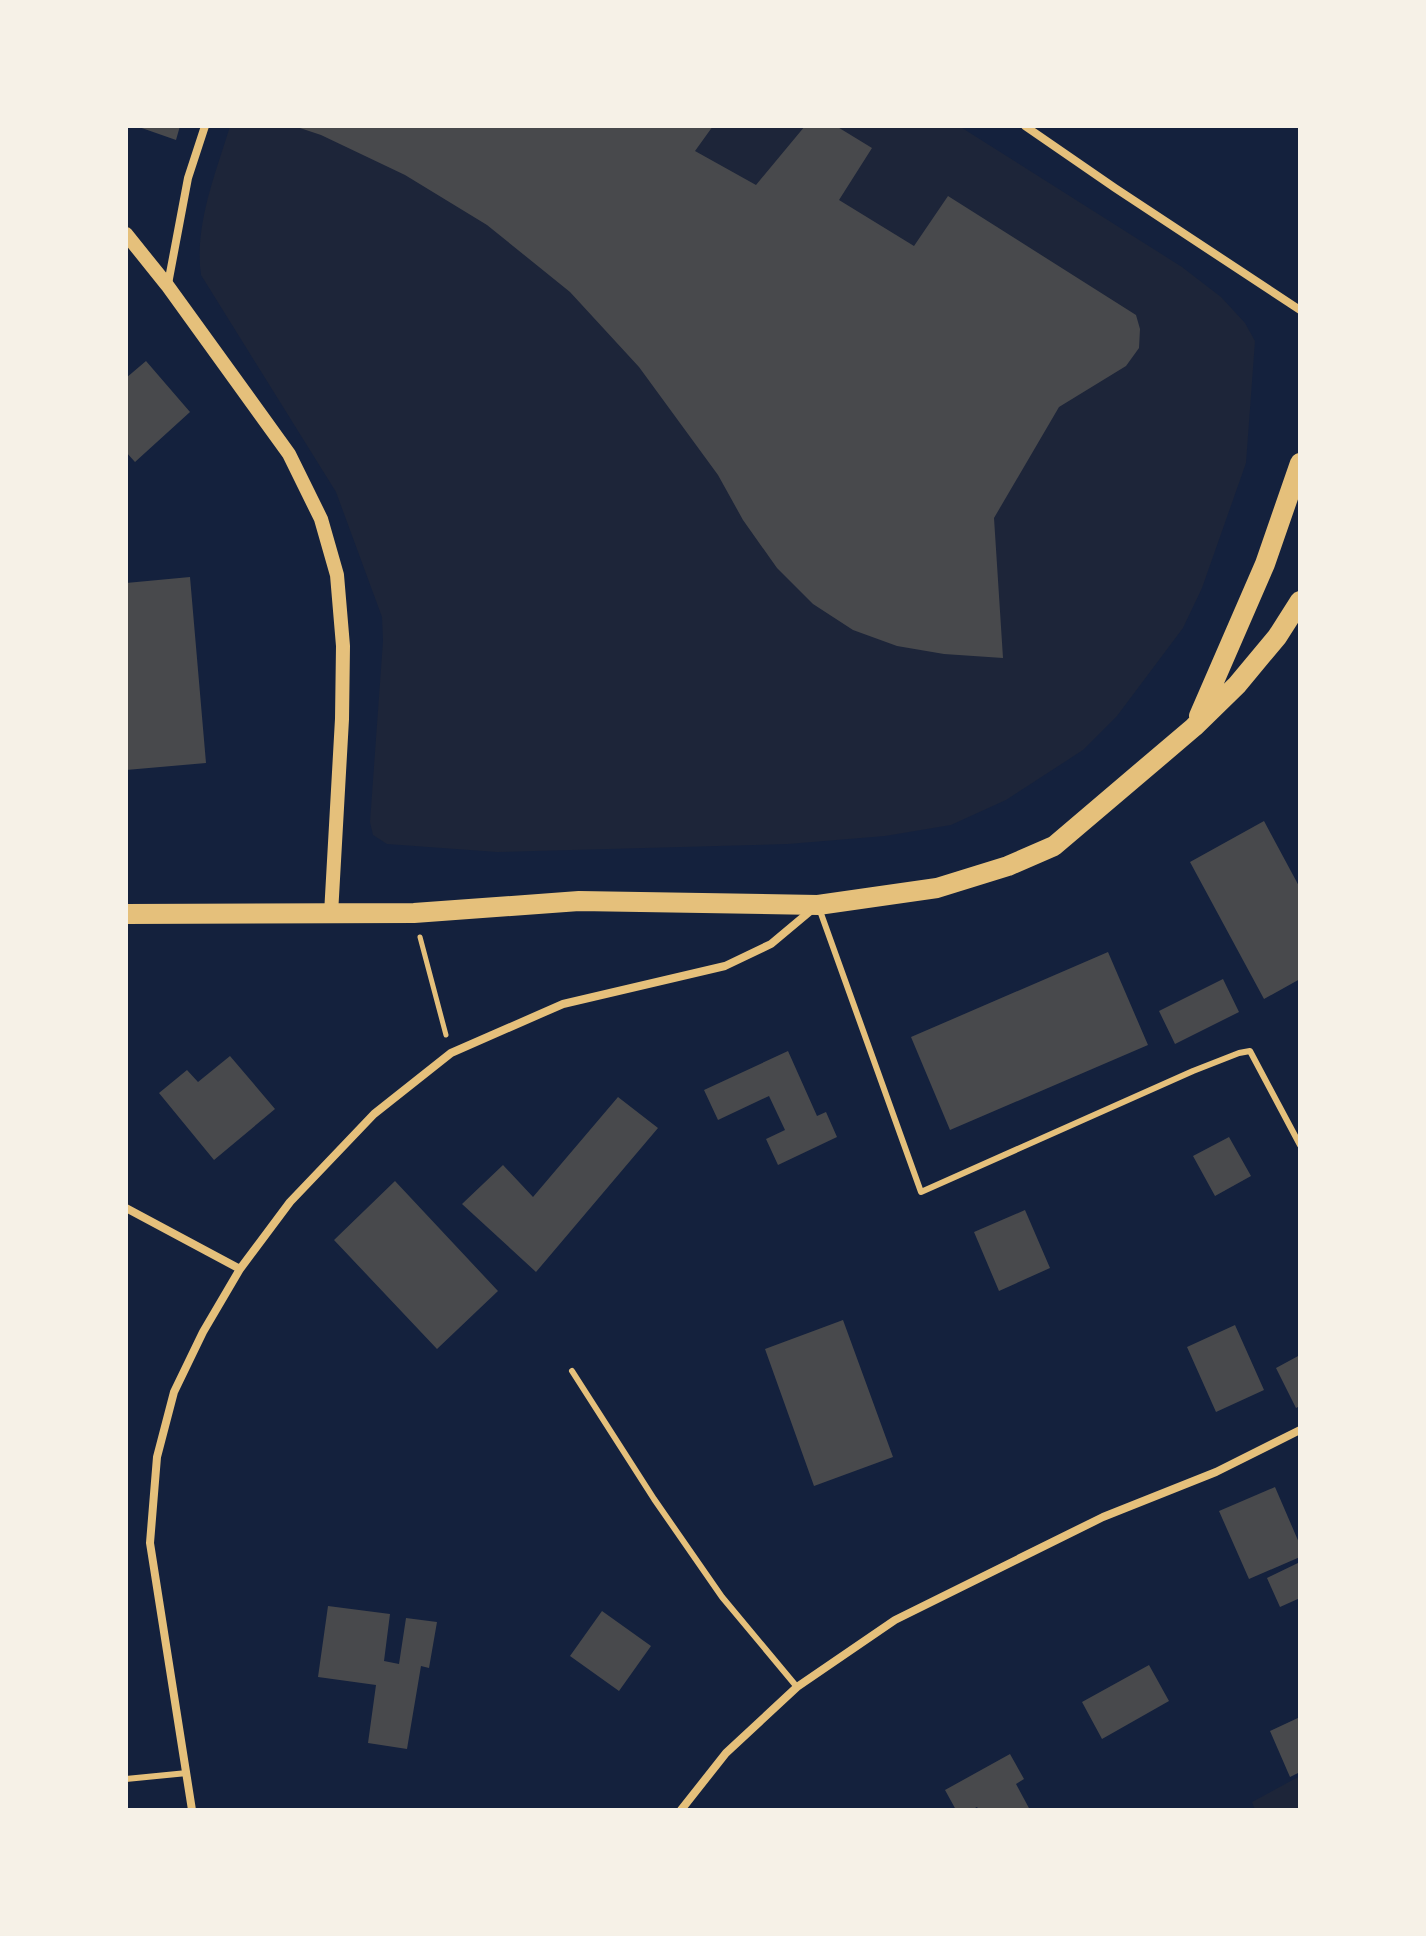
<svg xmlns="http://www.w3.org/2000/svg" width="1426" height="1936" font-family="'DejaVu Sans',sans-serif">
<style>
.green{fill:#1d2539}
.building{fill:#48494c}
.lines{fill:none;stroke-linecap:round;stroke-linejoin:round}
.path{stroke:#e5c07b;stroke-width:5}
.service{stroke:#e5c07b;stroke-width:6}
.minor{stroke:#e5c07b;stroke-width:8}
.tertiary{stroke:#e5c07b;stroke-width:14}
.primary{stroke:#e5c07b;stroke-width:20}
</style>
<rect width="100%" height="100%" fill="#14213d"/>
<!-- green -->
<path class="green" d="M 230,126 L 959,126 L 1182,267 L 1221,297 L 1245,323 L 1255,341 L 1246,463 L 1202,588 L 1183,628 L 1117,716 L 1083,750 L 1006,800 L 951,825 L 885,836 L 788,844 L 497,852 L 387,844 L 373,835 L 370,822 L 383,641 L 382,617 L 336,492 L 201,275 C 194,225 216,173 230,126 Z
M 1300,1776 L 1300,1810 L 1255,1810 L 1252,1802 Z"/>
<!-- building -->
<path class="building" d="M 136,126 L 180,126 L 176,140 Z
M 294,126 L 713,126 L 695,151 L 756,185 L 805,126 L 836,126 L 872,148 L 839,200 L 914,246 L 948,196 L 1136,315 L 1140,329 L 1139,348 L 1126,366 L 1059,407 L 994,518 L 1003,658 L 944,654 L 897,646 L 853,630 L 813,604 L 777,568 L 743,520 L 718,475 L 639,367 L 570,292 L 487,225 L 405,175 L 321,135 Z
M 146,361 L 190,412 L 135,462 L 126,452 L 126,378 Z
M 190,577 L 206,763 L 126,770 L 126,583 Z
M 1264,821 L 1300,888 L 1300,979 L 1264,999 L 1190,862 Z
M 1108,952 L 1148,1045 L 950,1130 L 911,1037 Z
M 1223,979 L 1239,1012 L 1175,1044 L 1159,1011 Z
M 788,1051 L 817,1116 L 826,1112 L 837,1137 L 778,1165 L 766,1139 L 785,1130 L 769,1096 L 718,1120 L 704,1090 Z
M 230,1056 L 275,1109 L 214,1160 L 159,1093 L 187,1070 L 198,1082 Z
M 618,1097 L 658,1128 L 536,1272 L 462,1204 L 503,1165 L 533,1197 Z
M 1229,1137 L 1251,1176 L 1215,1196 L 1193,1156 Z
M 395,1181 L 498,1291 L 437,1349 L 334,1240 Z
M 1025,1210 L 1050,1268 L 999,1291 L 974,1232 Z
M 843,1320 L 893,1457 L 814,1486 L 765,1349 Z
M 1235,1325 L 1264,1390 L 1216,1412 L 1187,1347 Z
M 1300,1355 L 1300,1406 L 1296,1408 L 1276,1368 Z
M 1275,1487 L 1300,1545 L 1300,1557 L 1249,1579 L 1219,1511 Z
M 1300,1562 L 1300,1598 L 1280,1607 L 1267,1578 Z
M 328,1606 L 390,1614 L 384,1661 L 399,1664 L 406,1618 L 437,1622 L 429,1668 L 421,1666 L 407,1749 L 368,1743 L 376,1685 L 318,1677 Z
M 602,1611 L 651,1646 L 619,1691 L 570,1656 Z
M 1149,1665 L 1169,1701 L 1102,1739 L 1082,1702 Z
M 1300,1717 L 1300,1772 L 1290,1777 L 1270,1731 Z
M 1010,1754 L 1024,1779 L 1016,1784 L 1030,1810 L 979,1810 L 977,1807 L 971,1810 L 956,1810 L 945,1790 Z"/>
<g class="lines">
<!-- path -->
<path class="path" d="M 420,937 L 446,1035"/>
<!-- service -->
<path class="service" d="M 819,908 L 921,1192 L 1193,1071 L 1239,1053 L 1250,1051 L 1300,1145
M 572,1371 L 654,1499 L 722,1597 L 797,1687
M 126,1779 L 187,1773"/>
<!-- minor -->
<path class="minor" d="M 1025,126 L 1115,188 L 1300,310
M 168,284 L 188,178 L 205,126
M 126,1208 L 240,1269
M 192,1810 L 150,1543 L 157,1457 L 174,1392 L 203,1332 L 240,1269 L 290,1202 L 374,1114 L 451,1053 L 563,1004 L 725,966 L 771,944 L 814,908
M 681,1810 L 726,1753 L 797,1687 L 895,1620 L 1103,1517 L 1216,1472 L 1300,1430"/>
<!-- tertiary -->
<path class="tertiary" d="M 126,234 L 167,285 L 289,454 L 321,519 L 337,575 L 343,646 L 342,719 L 331,914"/>
<!-- primary -->
<path class="primary" d="M 1199,716 L 1265,564 L 1300,463
M 126,914 L 414,913 L 579,901 L 818,905 L 937,888 L 1008,866 L 1054,846 L 1194,727 L 1237,685 L 1277,637 L 1300,601"/>
</g>
<!-- border -->
<rect width="1426" height="1936" fill="none" stroke="#f6f1e7" stroke-width="256"/>
</svg>
